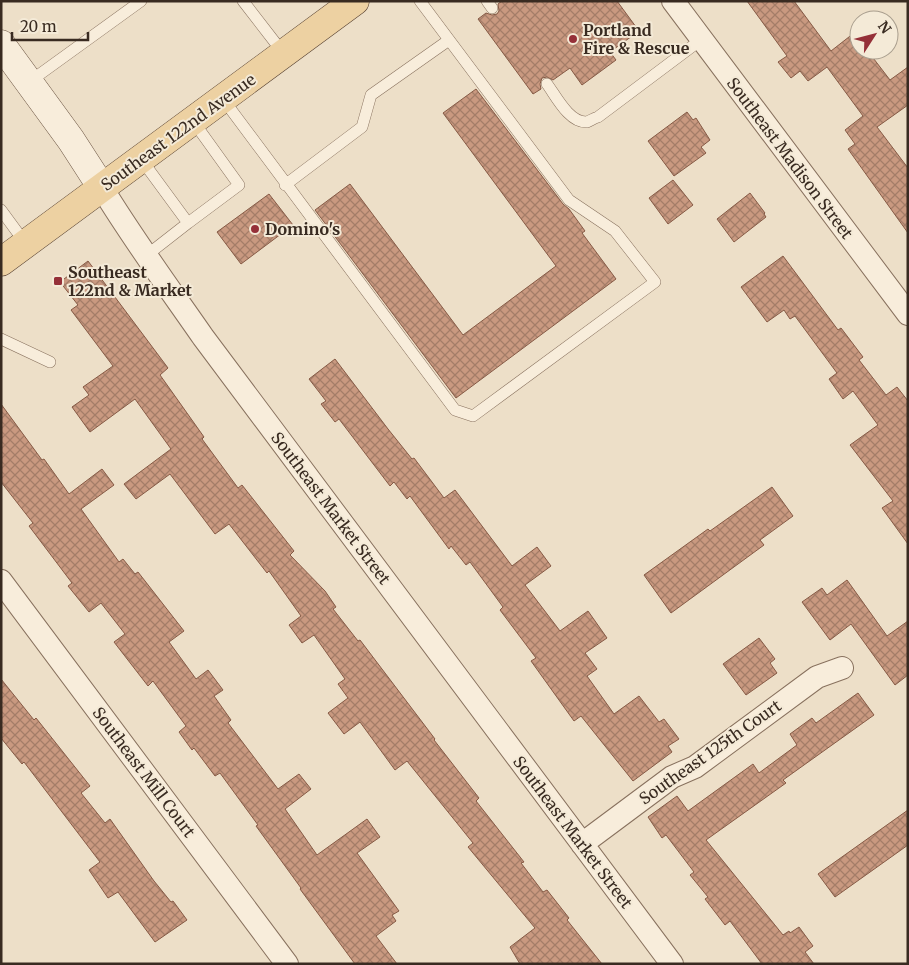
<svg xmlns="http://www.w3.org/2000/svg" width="909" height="965" font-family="Merriweather,serif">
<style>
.building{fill:url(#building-cross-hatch);stroke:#865a45}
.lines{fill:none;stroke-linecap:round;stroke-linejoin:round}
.lane-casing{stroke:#88715e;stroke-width:12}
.street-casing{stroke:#88715e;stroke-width:24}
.secondary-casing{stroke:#6a5341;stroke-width:29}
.primary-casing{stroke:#564031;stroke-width:29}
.lane{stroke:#f8eddb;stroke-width:11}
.street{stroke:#f8eddb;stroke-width:22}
.secondary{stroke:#f8eddb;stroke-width:28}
.primary{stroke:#edd1a2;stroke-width:28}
.poi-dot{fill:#953038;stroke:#f4ead7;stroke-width:2}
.labels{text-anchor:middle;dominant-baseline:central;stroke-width:4;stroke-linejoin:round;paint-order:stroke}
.poi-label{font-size:16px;font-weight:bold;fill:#392b21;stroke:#f4ead7;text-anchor:start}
.street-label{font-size:16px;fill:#392b21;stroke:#f4ead7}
</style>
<defs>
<pattern id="building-cross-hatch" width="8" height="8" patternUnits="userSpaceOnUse" patternTransform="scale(1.25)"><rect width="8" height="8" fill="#c99980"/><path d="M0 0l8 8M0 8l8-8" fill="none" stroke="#a47d68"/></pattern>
</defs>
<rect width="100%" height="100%" fill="#eddfc8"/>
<!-- building -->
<path class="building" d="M 502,1 L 617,1 L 639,31 L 610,52 L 616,60 L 582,85 L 570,68 L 553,80 L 547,77 L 542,78 L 540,84 L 541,89 L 533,94 L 478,19 L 486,13 L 492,15 L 497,14 L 499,11 L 498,4 Z
M 747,1 L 794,1 L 831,51 L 854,33 L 859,40 L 859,50 L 867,50 L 890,80 L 908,67 L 908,105 L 877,127 L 908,168 L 908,233 L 848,149 L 855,144 L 845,130 L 863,116 L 827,67 L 808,81 L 800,71 L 791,78 L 778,62 L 787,56 Z
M 476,89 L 563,204 L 569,209 L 585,231 L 582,233 L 616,279 L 456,398 L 315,210 L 350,184 L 463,335 L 556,266 L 443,113 Z
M 687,112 L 693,120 L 696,118 L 710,140 L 701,147 L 706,153 L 674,176 L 648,141 Z
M 673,180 L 693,205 L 668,224 L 649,198 Z
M 750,193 L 765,213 L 764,214 L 766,217 L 734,242 L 717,219 Z
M 269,194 L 293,225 L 241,264 L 217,232 Z
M 783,256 L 838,330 L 841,328 L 863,357 L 859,360 L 886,395 L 897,387 L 908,401 L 908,544 L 882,508 L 893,501 L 850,445 L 878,425 L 853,391 L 843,399 L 829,379 L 837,373 L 795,316 L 790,319 L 784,310 L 767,322 L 741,287 Z
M 88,261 L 168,368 L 160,375 L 204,437 L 202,439 L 238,488 L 242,485 L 294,551 L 290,555 L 325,591 L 336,607 L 333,609 L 358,641 L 360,640 L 435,739 L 434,740 L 479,798 L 476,801 L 524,862 L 521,863 L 543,892 L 547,890 L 569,918 L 567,920 L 602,964 L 520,964 L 510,947 L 535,928 L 468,847 L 473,843 L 407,761 L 395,770 L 360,722 L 344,734 L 328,713 L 348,698 L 338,684 L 345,679 L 314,635 L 302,643 L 289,625 L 301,616 L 269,571 L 267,573 L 229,524 L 215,534 L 170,474 L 136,499 L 124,484 L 171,449 L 135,399 L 90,432 L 72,407 L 89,395 L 83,387 L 113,366 L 71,310 L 78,305 L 60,282 Z
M 335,359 L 388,429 L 412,459 L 414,458 L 444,498 L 455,490 L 512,566 L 537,547 L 551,566 L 525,585 L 560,631 L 588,611 L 607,638 L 585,653 L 597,669 L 587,676 L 614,714 L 639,696 L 659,722 L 664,719 L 679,739 L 668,746 L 672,752 L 633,781 L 581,716 L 574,721 L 531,661 L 536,658 L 500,610 L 503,607 L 470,562 L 466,565 L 451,546 L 449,549 L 410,496 L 407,499 L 394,482 L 390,486 L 339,419 L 335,422 L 321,404 L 326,401 L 309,379 Z
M 1,404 L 42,460 L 44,459 L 69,494 L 102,469 L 114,485 L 81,509 L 119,562 L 123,559 L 135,574 L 138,572 L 184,631 L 169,642 L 196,679 L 208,670 L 223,690 L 214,696 L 231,720 L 228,723 L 278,789 L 299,774 L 311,789 L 285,809 L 317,855 L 367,819 L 380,837 L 357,853 L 399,911 L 392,915 L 396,921 L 376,936 L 397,964 L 355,964 L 300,889 L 301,888 L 256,826 L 258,825 L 220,773 L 215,776 L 194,748 L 192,750 L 179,732 L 186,726 L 153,681 L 148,686 L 114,642 L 125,634 L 101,603 L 89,612 L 68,586 L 72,583 L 29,526 L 33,523 L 1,482 Z
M 772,487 L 793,516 L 760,540 L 764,545 L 671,613 L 644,575 L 708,529 L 710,531 Z
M 847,580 L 887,636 L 908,621 L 908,675 L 895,685 L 851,624 L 830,640 L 802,602 L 822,588 L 827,595 Z
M 759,638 L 775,659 L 770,663 L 777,673 L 746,695 L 723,664 Z
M 1,679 L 34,720 L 36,718 L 90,786 L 81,793 L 105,823 L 110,819 L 154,881 L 171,902 L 173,901 L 187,920 L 155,942 L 118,892 L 108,898 L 89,870 L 100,862 L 24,762 L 22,764 L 1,738 Z
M 858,693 L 874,715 L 783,780 L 786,783 L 706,840 L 783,935 L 789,931 L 790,933 L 799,927 L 813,946 L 805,952 L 814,964 L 762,964 L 730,921 L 725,925 L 705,899 L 708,897 L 690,875 L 694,872 L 666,835 L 662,838 L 648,817 L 677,796 L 688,811 L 753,764 L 759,773 L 797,745 L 790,734 L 812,718 L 816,723 Z
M 908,810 L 908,845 L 835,897 L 818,874 Z"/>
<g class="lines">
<!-- lane casing -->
<g class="lane-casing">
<path id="lane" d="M 243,1 L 284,54
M 487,1 L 492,8
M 29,82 L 141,1
M 547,84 C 556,96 569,123 587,122 C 590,121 594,118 598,117 L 702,39
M 223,99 L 455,410 L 473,416 L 655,282 L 615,231 L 569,200 L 420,1
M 141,159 L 188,223 L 239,185 L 193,121
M 285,185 L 362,127 L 371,95 L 449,40
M 1,210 L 26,244
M 147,255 L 188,223
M 1,339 L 50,362"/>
</g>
<!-- street casing -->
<g class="street-casing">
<path id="street" d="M 673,1 L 908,314
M 102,188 C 133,239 169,288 203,337 L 672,964
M 1,581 L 287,964
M 582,844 L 672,777 L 695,767 L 817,677 L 842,668"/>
</g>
<!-- secondary casing -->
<g class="secondary-casing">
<path id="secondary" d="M 1,44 L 71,140 L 102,188"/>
</g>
<!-- primary casing -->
<g class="primary-casing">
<path id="primary" d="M 1,262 L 355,1"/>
</g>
<!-- lane -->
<use href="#lane" class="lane"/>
<!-- street -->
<use href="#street" class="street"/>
<!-- secondary -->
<use href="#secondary" class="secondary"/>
<!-- primary -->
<use href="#primary" class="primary"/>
</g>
<!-- markers -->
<g class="poi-dot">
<circle cx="573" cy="39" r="5"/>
<circle cx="255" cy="229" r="5"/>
<rect x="53" y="276" width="10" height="10" rx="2.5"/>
</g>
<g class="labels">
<!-- poi labels -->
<g class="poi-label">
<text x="583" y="30">Portland<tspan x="583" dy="18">Fire &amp; Rescue</tspan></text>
<text x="265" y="229">Domino's</text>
<text x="68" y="272">Southeast<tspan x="68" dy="18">122nd &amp; Market</tspan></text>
</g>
<!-- street labels -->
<g class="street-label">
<text transform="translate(178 132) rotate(-36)">Southeast 122nd Avenue</text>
<text transform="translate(790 158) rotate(53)">Southeast Madison Street</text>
<text transform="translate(331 508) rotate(53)">Southeast Market Street</text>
<text transform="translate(710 752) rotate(-35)">Southeast 125th Court</text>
<text transform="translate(144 772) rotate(53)">Southeast Mill Court</text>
<text transform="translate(573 832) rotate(53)">Southeast Market Street</text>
</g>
</g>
<!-- border -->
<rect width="909" height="965" fill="none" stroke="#392b21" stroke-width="5"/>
<!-- north arrow -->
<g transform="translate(874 35) rotate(54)"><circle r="24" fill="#f4ead7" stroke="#a99e8e"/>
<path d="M0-4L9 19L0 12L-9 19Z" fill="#953038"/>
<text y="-8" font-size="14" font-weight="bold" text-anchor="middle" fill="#392b21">N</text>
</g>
<!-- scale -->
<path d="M12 32v8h76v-8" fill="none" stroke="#392b21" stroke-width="2.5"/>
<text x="20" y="32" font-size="15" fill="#392b21" stroke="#f4ead7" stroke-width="4" paint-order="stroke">20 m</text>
</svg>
